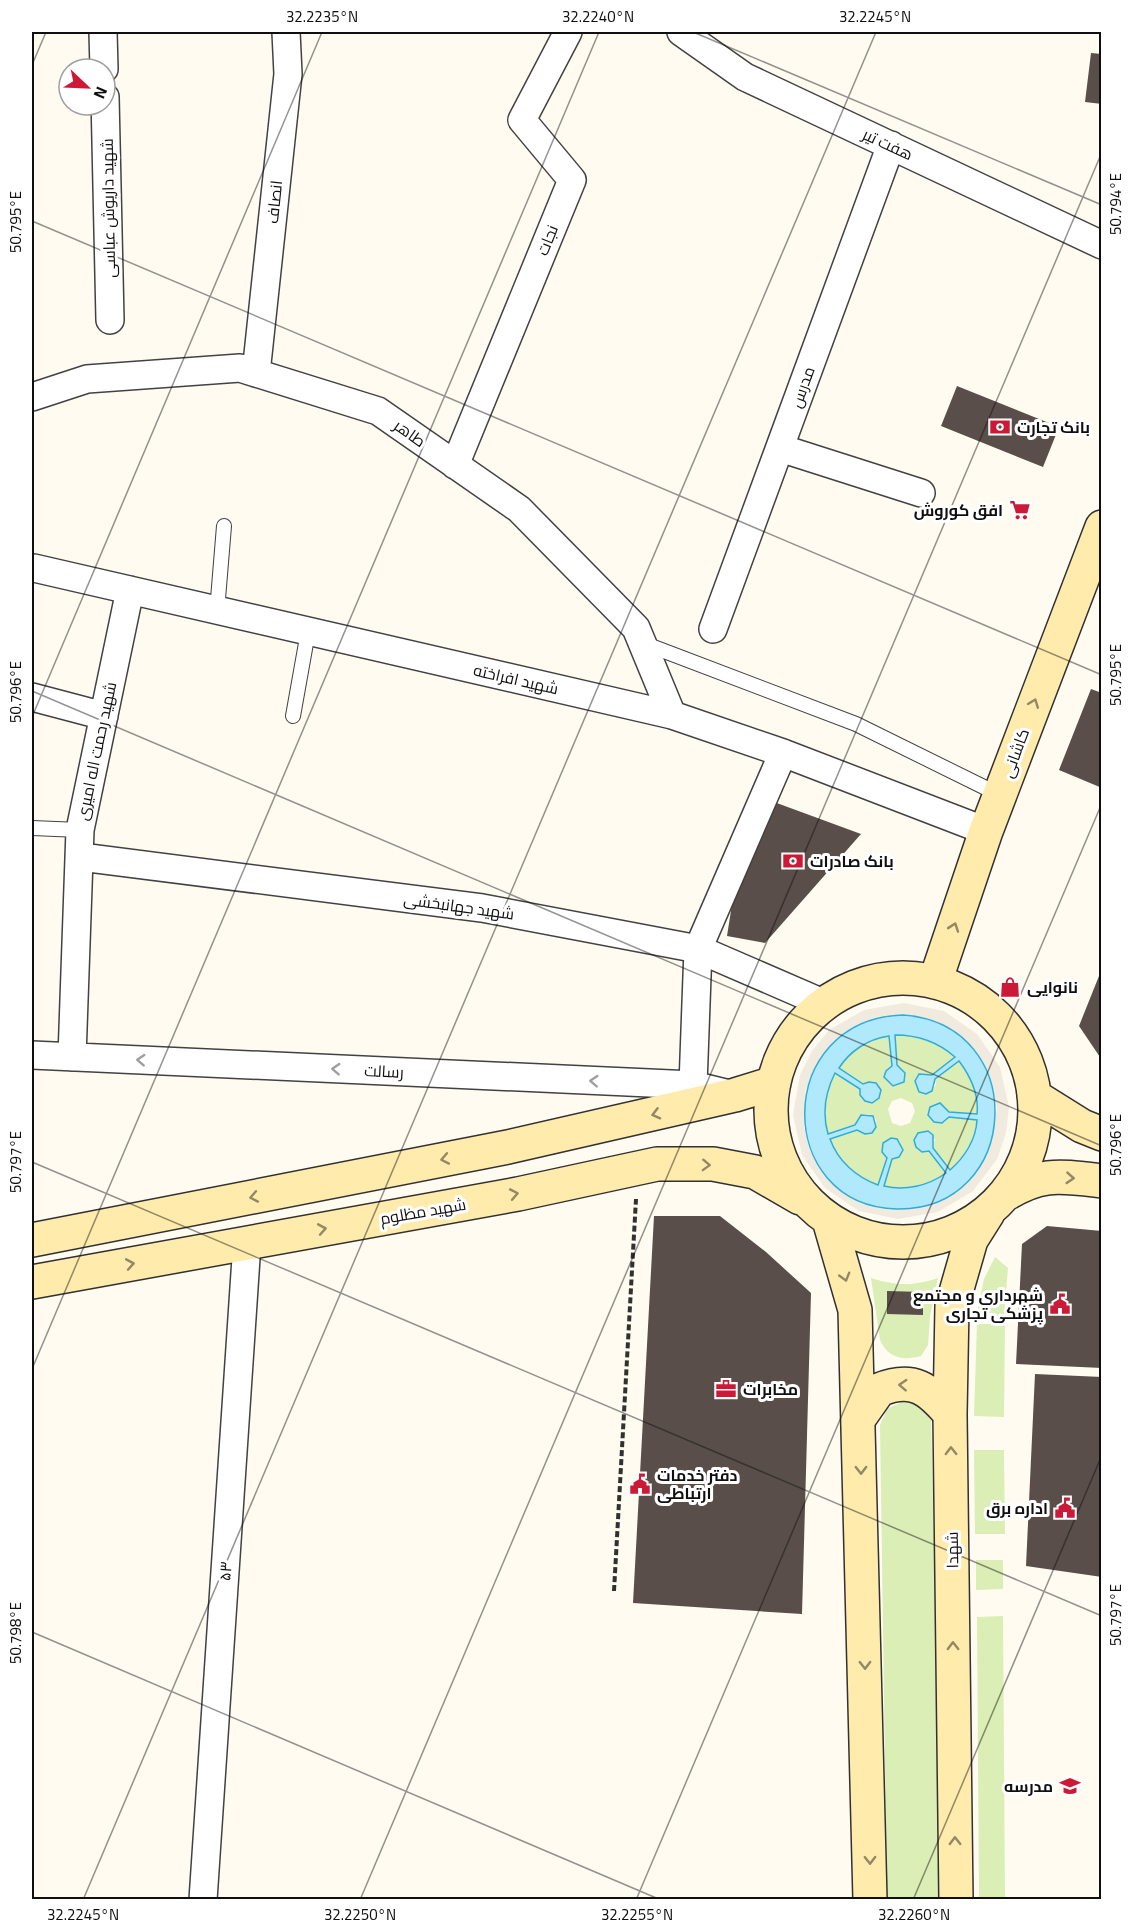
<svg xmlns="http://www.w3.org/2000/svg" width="1133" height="1931" font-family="Georgia,Cairo,serif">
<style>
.green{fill:#daeeb6;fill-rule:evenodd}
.plaza{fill:#f1eade;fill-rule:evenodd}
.water{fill:#b0e9fc;stroke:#30acda;stroke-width:1.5;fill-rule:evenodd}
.building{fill:#594e4a}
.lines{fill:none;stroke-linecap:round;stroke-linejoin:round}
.service-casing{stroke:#424242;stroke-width:16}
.minor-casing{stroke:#424242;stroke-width:30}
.secondary-casing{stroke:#313131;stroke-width:36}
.path{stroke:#313131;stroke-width:4;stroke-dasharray:6 3;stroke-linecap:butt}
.service{stroke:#fff;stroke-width:14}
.minor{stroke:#fff;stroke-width:27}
.secondary{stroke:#ffebac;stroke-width:33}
.oneway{stroke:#938865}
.oneway2{stroke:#9f9f9f}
.ticks{fill:none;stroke:#0f0f0f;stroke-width:1.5;stroke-opacity:0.45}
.labels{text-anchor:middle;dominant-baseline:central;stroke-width:6;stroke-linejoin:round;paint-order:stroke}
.street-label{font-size:16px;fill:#0f0f0f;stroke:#fff}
.poi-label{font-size:16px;font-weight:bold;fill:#0f0f0f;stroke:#fff;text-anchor:start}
.neatline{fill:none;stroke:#0f0f0f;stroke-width:2}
.ticks-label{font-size:15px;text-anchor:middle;fill:#0f0f0f}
</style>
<rect width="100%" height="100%" fill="#fffbf1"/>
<!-- green -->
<path class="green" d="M 895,1035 C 918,1035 937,1042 955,1057 L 932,1075 L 919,1075 L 915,1081 L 919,1092 L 932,1091 L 936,1084 L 935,1079 L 959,1061 C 971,1077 978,1094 977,1114 L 949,1112 L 940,1103 L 930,1107 L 929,1117 L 936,1123 L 945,1122 L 949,1116 L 977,1120 C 974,1140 965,1156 950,1170 L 933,1148 L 935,1139 L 914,1141 L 918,1150 L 929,1151 L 946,1173 C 927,1186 906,1191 884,1186 L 892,1159 L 897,1158 L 900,1142 L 891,1138 L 883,1154 L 887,1158 L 878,1185 C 856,1177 840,1161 830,1139 L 857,1129 L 865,1134 L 875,1129 L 876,1119 L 869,1114 L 861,1115 L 856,1125 L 828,1134 C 823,1111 826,1094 835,1073 L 861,1089 L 860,1095 L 865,1101 L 875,1101 L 879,1098 L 873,1082 L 863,1084 L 839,1068 C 851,1051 868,1040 889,1036 L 892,1066 L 886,1071 L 884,1077 L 893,1086 L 904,1082 L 903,1070 L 897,1066 ZM 901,1098 L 912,1103 L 915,1111 L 910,1123 L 901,1126 L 892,1123 L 888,1109 L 892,1101 Z
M 995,1257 L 1008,1268 L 1004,1316 L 976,1316 L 984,1279 Z
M 871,1278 C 897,1286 913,1286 938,1278 L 930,1316 L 928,1345 L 921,1356 C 903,1361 888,1358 880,1340 Z
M 977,1324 L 1005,1324 L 1004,1417 L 974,1416 Z
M 902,1402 L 919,1405 L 931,1420 L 943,1899 L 887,1899 L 880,1425 L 887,1409 Z
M 974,1450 L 1004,1450 L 1005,1534 L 975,1534 Z
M 976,1560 L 1003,1560 L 1003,1589 L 976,1590 Z
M 1003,1616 L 1005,1899 L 979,1899 L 977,1617 Z"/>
<!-- plaza -->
<path class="plaza" d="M 904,1003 L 944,1011 L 977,1034 L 1000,1067 L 1009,1107 L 1006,1133 L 997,1159 L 973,1191 L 938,1212 L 898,1219 L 859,1211 L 825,1188 L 802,1155 L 793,1115 L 800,1075 L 812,1051 L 829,1030 L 864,1010 ZM 890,1016 L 927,1019 L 959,1035 L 983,1062 L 992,1084 L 997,1108 L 991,1144 L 973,1175 L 944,1198 L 910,1208 L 873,1205 L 841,1189 L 824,1172 L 812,1151 L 804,1128 L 805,1091 L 820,1058 L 836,1040 L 855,1026 Z"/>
<!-- water -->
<path class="water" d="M 903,1015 C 1031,1024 1022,1211 897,1209 C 773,1206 773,1019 903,1015 ZM 895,1035 C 918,1035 938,1042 955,1057 L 932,1075 L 919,1074 L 915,1081 L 919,1092 L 926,1094 L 932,1091 L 935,1079 L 959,1061 C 971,1077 979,1095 977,1114 L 949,1112 L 940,1103 L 930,1107 L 928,1115 L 934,1122 L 942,1123 L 949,1117 L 977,1120 C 976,1139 965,1157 950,1170 L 933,1148 L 933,1135 L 928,1131 L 918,1133 L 914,1140 L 916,1147 L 922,1152 L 929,1151 L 946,1173 C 928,1186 905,1191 884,1186 L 892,1159 L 899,1157 L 903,1150 L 897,1139 L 891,1138 L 883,1143 L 882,1152 L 887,1158 L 878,1185 C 856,1177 838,1161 830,1139 L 857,1130 L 865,1134 L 872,1133 L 876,1127 L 873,1116 L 861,1115 L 855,1125 L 828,1134 C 822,1113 825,1093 835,1073 L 860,1089 L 860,1095 L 865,1101 L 872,1103 L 879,1098 L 881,1090 L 876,1083 L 869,1082 L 863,1084 L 839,1068 C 850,1051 868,1039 889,1036 L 892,1066 L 886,1071 L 884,1077 L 893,1086 L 904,1082 L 905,1073 L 897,1065 Z"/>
<!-- building -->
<path class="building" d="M 1091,53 L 1102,54 L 1102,104 L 1085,102 Z
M 957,386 L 1059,427 L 1043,467 L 941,426 Z
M 1091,689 L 1102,693 L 1102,788 L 1059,770 Z
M 774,802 L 861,834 L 765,943 L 727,936 L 733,898 Z
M 1099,976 L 1102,977 L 1102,1060 L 1079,1026 Z
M 654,1216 L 720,1216 L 766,1252 L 811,1293 L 802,1614 L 633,1603 Z
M 1047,1226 L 1102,1231 L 1102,1368 L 1016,1364 L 1022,1244 Z
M 887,1291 L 923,1292 L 923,1315 L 887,1314 Z
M 1035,1374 L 1102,1377 L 1102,1577 L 1026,1566 Z"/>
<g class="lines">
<!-- service casing -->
<g class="service-casing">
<path id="service" d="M 217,611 L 224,526
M 643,643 L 856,724 L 1000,795
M 293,716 L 308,632
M 32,828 L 80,830"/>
</g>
<!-- minor casing -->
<g class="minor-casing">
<path id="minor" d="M 103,32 L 104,69
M 681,32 L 745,77 L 1102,245
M 105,97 L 110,320
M 256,373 L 288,74 L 286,32
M 32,397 L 87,379 L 240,368 L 378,411 L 519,509 L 636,628 L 672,715
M 780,448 L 921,493
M 455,465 L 572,180 L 522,120 L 568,32
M 34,568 L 672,715 L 783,753 L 986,831
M 713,629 L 891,145
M 32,697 L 104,716
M 81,857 L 482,908 L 698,949 L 825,1004
M 32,1055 L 693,1085 L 734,1095
M 72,1057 L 80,830 L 130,590
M 693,1085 L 698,949 L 783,753
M 203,1900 L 247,1243"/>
</g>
<!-- secondary casing -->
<g class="secondary-casing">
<path id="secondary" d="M771 1110a132 132 0 1 1 264 0a132 132 0 1 1-264 0Z
M 935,982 L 986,831 L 1102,527
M 1034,1096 L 1082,1126 L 1102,1134
M 1003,1196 C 1040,1172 1060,1176 1102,1181
M 829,1220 L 855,1310 L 870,1900
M 32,1240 L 508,1147 L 735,1095 L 774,1083
M 32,1282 L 518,1194 L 657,1164 L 713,1164 L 755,1172 L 800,1198
M 860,1417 L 879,1390 C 913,1376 929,1389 950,1414
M 956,1900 L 950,1414 L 952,1306 L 971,1240 L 988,1213"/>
</g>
<!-- path -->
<path class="path" d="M 614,1591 L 636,1199"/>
<!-- service -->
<use href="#service" class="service"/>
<!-- minor -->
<use href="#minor" class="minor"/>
<!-- secondary -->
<use href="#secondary" class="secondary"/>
</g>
<!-- one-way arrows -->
<defs><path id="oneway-chevron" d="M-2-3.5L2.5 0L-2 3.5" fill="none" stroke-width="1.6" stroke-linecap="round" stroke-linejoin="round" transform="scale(1.5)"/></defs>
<g class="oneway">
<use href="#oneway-chevron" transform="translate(1034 703) rotate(-69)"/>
<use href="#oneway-chevron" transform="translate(954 927) rotate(-71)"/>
<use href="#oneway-chevron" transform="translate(656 1114) rotate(166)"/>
<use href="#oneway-chevron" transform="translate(445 1159) rotate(169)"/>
<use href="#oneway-chevron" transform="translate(706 1165) rotate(2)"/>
<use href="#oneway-chevron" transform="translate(1070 1178) rotate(4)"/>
<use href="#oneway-chevron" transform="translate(514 1194) rotate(-11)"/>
<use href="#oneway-chevron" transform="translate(254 1197) rotate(169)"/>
<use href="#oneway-chevron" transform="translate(322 1229) rotate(-10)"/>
<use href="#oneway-chevron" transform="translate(130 1264) rotate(-10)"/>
<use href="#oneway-chevron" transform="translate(845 1277) rotate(74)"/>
<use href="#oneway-chevron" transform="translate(903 1385) rotate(-177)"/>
<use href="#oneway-chevron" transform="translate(951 1451) rotate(-91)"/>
<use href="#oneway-chevron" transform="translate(861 1470) rotate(89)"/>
<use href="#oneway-chevron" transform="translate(953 1646) rotate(-91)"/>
<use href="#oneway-chevron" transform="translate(865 1665) rotate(89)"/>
<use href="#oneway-chevron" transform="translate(955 1841) rotate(-91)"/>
<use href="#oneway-chevron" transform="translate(870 1860) rotate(89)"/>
</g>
<g class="oneway2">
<use href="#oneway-chevron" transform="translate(141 1060) rotate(-177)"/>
<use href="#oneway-chevron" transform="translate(336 1069) rotate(-177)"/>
<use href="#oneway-chevron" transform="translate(594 1081) rotate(-177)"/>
</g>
<!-- ticks -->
<path class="ticks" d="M 693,32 L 1102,205M 32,65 L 46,32M 32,221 L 1102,675M 32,691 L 1102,1146M 32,717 L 322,32M 32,1162 L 1102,1616M 32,1369 L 599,32M 32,1632 L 661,1900M 83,1900 L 876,32M 360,1900 L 1102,152M 636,1900 L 1102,803M 913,1900 L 1102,1455"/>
<!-- icons -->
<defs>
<g id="bank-bare" transform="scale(1.62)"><path d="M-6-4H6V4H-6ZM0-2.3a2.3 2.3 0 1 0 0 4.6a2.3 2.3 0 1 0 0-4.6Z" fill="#cd1938" stroke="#fff" stroke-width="2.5" paint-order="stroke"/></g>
<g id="supermarket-bare" transform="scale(1.62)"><path d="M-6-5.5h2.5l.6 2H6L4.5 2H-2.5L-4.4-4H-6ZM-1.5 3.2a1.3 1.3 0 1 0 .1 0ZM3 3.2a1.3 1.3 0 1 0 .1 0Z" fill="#cd1938" stroke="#fff" stroke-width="2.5" paint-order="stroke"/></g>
<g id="shop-bare" transform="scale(1.62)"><path d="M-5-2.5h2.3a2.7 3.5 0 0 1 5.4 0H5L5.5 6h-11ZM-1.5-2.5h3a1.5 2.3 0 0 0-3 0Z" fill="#cd1938" stroke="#fff" stroke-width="2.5" paint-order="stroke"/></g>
<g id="civic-bare" transform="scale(1.62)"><path d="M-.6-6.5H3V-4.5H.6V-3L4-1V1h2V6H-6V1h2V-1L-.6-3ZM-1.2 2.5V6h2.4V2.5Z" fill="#cd1938" stroke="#fff" stroke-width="2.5" paint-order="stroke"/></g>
<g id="office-bare" transform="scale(1.62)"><path d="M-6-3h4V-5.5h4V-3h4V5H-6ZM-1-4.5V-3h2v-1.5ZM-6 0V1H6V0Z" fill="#cd1938" stroke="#fff" stroke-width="2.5" paint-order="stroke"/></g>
<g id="school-bare" transform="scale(1.62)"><path d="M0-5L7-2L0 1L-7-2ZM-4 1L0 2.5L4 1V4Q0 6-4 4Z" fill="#cd1938" stroke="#fff" stroke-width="2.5" paint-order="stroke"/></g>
</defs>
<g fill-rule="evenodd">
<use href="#bank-bare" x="1000" y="427"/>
<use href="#supermarket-bare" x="1020" y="510"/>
<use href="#bank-bare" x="793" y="861"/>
<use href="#shop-bare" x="1010" y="987"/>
<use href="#civic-bare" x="1060" y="1304"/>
<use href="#office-bare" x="726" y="1389"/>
<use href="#civic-bare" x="640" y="1484"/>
<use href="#civic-bare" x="1065" y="1508"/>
<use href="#school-bare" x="1070" y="1786"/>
</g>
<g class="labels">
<!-- street labels -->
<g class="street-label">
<text transform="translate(888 144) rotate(25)">هفت تیر</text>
<text transform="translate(274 202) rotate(-84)">انصاف</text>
<text transform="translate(108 208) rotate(-91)">شهید داریوش عباسی</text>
<text transform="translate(547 240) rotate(-68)">نجات</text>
<text transform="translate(802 387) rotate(-70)">مدرس</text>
<text transform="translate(410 433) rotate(35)">طاهر</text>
<text transform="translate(516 679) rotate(13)">شهید افراخته</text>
<text transform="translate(96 751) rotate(-78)">شهید رحمت اله امیری</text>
<text transform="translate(1015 753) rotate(-70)">کاشانی</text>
<text transform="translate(459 906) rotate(8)">شهید جهانبخشی</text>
<text transform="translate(384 1071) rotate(3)">رسالت</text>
<text transform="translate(423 1211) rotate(-10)">شهید مظلوم</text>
<text transform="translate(952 1550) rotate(-91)">شهدا</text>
<text transform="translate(225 1571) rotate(-86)">۵۳</text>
</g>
<!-- poi labels -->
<g class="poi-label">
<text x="1017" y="427">بانک تجارت</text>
<text x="1003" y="510" text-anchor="end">افق کوروش</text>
<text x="810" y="861">بانک صادرات</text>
<text x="1027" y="987">نانوایی</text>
<text x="1043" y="1295" text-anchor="end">شهرداری و مجتمع<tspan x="1043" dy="18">پزشکی تجاری</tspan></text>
<text x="743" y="1389">مخابرات</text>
<text x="657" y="1475">دفتر خدمات<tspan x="657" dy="18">ارتباطی</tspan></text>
<text x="1048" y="1508" text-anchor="end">اداره برق</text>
<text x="1053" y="1786" text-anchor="end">مدرسه</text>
</g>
</g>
<!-- border -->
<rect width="1133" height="1931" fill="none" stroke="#ffffff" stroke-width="66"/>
<!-- north arrow -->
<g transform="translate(87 87) rotate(113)"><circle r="28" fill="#ffffff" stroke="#9f9f9f" stroke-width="1.5"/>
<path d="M0-4.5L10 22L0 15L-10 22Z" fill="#cd1938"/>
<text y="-9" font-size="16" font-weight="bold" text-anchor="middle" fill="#0f0f0f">N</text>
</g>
<rect x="33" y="33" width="1067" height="1865" class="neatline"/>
<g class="ticks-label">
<text x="322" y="22">32.2235°N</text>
<text x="598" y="22">32.2240°N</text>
<text x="875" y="22">32.2245°N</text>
<text transform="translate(1116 204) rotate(-90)" y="5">50.794°E</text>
<text transform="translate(16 222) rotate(-90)" y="5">50.795°E</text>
<text transform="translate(1116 675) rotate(-90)" y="5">50.795°E</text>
<text transform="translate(16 692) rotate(-90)" y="5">50.796°E</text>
<text transform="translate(1116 1145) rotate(-90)" y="5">50.796°E</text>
<text transform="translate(16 1162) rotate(-90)" y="5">50.797°E</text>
<text transform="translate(1116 1615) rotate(-90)" y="5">50.797°E</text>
<text transform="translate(16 1633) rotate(-90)" y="5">50.798°E</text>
<text x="83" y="1920">32.2245°N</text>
<text x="360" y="1920">32.2250°N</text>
<text x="637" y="1920">32.2255°N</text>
<text x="914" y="1920">32.2260°N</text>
</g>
</svg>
